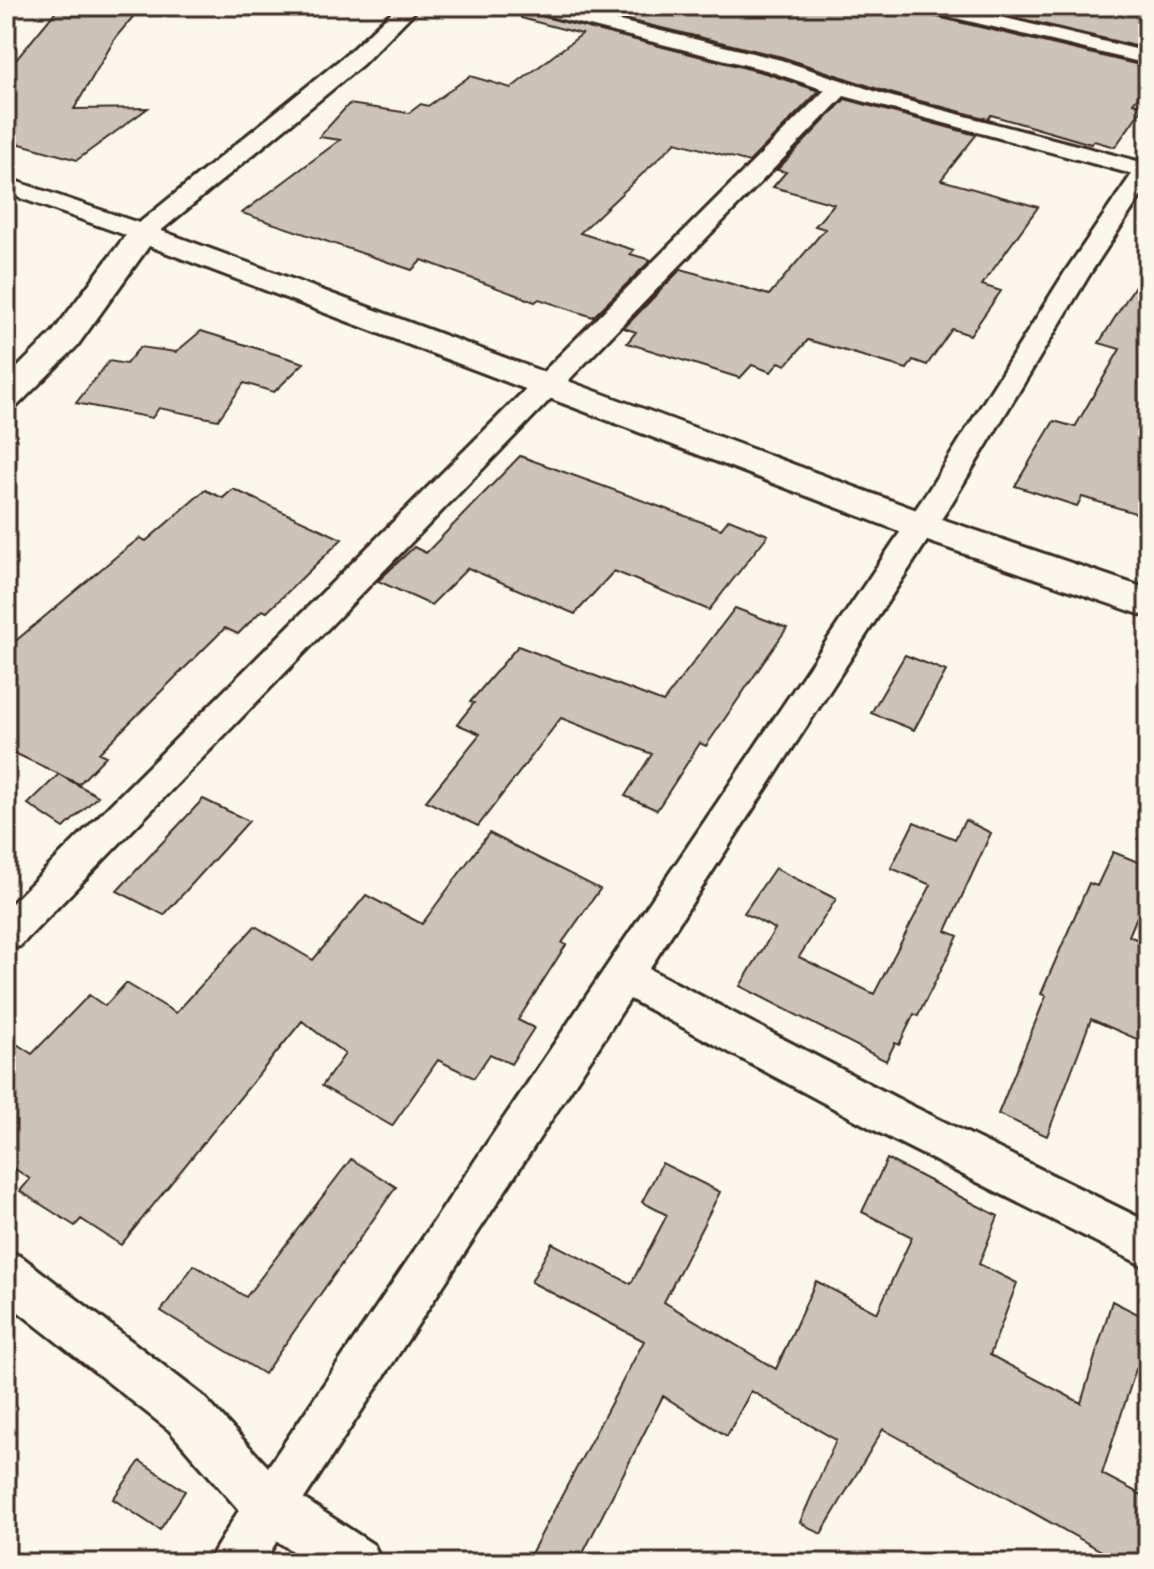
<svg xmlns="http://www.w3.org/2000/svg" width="1154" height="1569" font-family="Delius,sans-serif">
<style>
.building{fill:#ccc4b9;stroke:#3b2a1e;stroke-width:2}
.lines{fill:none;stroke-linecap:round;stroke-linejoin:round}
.minor-casing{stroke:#3b2a1e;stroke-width:6}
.tertiary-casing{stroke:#3b2a1e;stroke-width:6}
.minor{fill:#fbf7ec;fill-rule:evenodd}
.tertiary{fill:#fbf7ec;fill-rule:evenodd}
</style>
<rect width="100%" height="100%" fill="#fbf7ec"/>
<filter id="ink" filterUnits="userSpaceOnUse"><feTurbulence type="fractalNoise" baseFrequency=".0125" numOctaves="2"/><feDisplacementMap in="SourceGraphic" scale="16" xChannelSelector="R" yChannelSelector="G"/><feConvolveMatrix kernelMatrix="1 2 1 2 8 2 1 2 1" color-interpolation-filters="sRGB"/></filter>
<g filter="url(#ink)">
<!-- building -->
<path class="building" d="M 60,6 L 142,6 L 116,37 L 74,109 L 148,108 L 77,160 L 6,140 L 13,112 L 6,111 L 6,72 Z
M 570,6 L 916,6 L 921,13 L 1148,67 L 1148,84 L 1133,103 L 1144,106 L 1115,147 L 1094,141 L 1091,144 L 991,115 L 988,119 L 890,93 L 782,57 Z
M 968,6 L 1148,6 L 1148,49 Z
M 522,11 L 765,73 L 819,91 L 749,162 L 676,142 L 580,233 L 634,250 L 630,254 L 651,260 L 593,317 L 539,299 L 535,302 L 422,260 L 412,270 L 242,213 L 340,140 L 319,137 L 349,104 L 409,113 L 421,104 L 428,106 L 470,76 L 511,88 L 582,34 L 521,18 Z
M 845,99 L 976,135 L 941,180 L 1038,207 L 982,285 L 1001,291 L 970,335 L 952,329 L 927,365 L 913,360 L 907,369 L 808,340 L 786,365 L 779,362 L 771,372 L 752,365 L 740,378 L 627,343 L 636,332 L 624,328 L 681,269 L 769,295 L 825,229 L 815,226 L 834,204 L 773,187 L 786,172 L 777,170 Z
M 1148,265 L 1148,517 L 1082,497 L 1077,506 L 1015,486 L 1054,421 L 1075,427 L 1120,349 L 1099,343 Z
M 201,331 L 304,363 L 274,392 L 244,383 L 218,420 L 159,408 L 152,418 L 76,403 L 109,361 L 126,364 L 140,347 L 176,352 Z
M 520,456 L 721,529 L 729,519 L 768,535 L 709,610 L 614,571 L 575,614 L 468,568 L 431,605 L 378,581 L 414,547 L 426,553 Z
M 233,489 L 342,539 L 267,612 L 262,610 L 238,634 L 225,628 L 99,753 L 106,756 L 79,784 L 60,775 L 98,796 L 64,828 L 28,804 L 59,774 L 6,749 L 6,649 L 118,555 L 140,538 L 146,541 L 205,490 L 223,498 Z
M 735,608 L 787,628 L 706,746 L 700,743 L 657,810 L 625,796 L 652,754 L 561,718 L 478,826 L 426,801 L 480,734 L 457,724 L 474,703 L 470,702 L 518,646 L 663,702 Z
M 905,655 L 946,671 L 914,730 L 871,713 Z
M 203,799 L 249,821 L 164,915 L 117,891 Z
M 965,820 L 991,833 L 946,931 L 958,936 L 918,1016 L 914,1014 L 899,1045 L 895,1043 L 886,1061 L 740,986 L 775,929 L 744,913 L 775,868 L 836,899 L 799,957 L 874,994 L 931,885 L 891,868 L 914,822 L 955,839 Z
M 489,833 L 600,889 L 562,943 L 566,945 L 518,1020 L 534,1028 L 511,1064 L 490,1054 L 474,1078 L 438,1060 L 392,1126 L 322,1086 L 345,1054 L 302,1021 L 121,1245 L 81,1219 L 75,1226 L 20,1191 L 30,1179 L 6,1163 L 6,1037 L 32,1054 L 89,995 L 105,1006 L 126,983 L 176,1013 L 255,926 L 313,960 L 366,895 L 422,924 Z
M 1113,852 L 1148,866 L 1148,890 L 1129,936 L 1148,944 L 1148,1044 L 1091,1019 L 1047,1136 L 998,1114 L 1046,996 L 1041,994 L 1089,883 L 1097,886 Z
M 351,1159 L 396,1187 L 264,1374 L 161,1311 L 194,1265 L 246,1297 Z
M 887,1159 L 998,1216 L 979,1264 L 1017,1283 L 990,1355 L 1081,1403 L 1112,1301 L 1148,1319 L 1148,1374 L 1136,1369 L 1102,1474 L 1148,1498 L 1148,1563 L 1123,1563 L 883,1429 L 821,1534 L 800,1522 L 836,1440 L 751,1391 L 727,1436 L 663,1396 L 578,1563 L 526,1563 L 644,1341 L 531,1282 L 552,1243 L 631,1284 L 667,1215 L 642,1202 L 662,1163 L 720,1192 L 664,1302 L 776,1369 L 816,1281 L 877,1313 L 912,1237 L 862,1212 Z
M 140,1461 L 185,1491 L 160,1530 L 113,1499 Z"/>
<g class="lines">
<!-- minor casing -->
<g class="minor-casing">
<path id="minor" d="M 398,6 L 420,6 L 363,64 L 152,238 L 134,238 L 6,193 L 6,178 L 139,223 L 347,54 Z
M 522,6 L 557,6 L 781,60 L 889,96 L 1141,162 L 1148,160 L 1148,185 L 1091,272 L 951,504 L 649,969 L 910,1105 L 1148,1222 L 1148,1268 L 880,1133 L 630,999 L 304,1499 L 374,1545 L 382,1563 L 310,1563 L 277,1541 L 263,1563 L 207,1563 L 239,1510 L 169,1430 L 6,1302 L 6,1250 L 22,1257 L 203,1396 L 268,1467 L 928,491 L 1065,272 L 1132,174 L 844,96 L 20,946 L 6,950 L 6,909 L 825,90 L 766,70 L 525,10 Z
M 919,6 L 955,6 L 1148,52 L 1148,64 L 922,10 Z"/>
</g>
<!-- tertiary casing -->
<g class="tertiary-casing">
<path id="tertiary" d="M 143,224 L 933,516 L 1148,589 L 1148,617 L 907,534 L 149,246 L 77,346 L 18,405 L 6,409 L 6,379 L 53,332 L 132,227 Z"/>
</g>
<!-- minor -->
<use href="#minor" class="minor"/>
<!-- tertiary -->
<use href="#tertiary" class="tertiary"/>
</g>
</g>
<!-- margin -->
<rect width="1154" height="1569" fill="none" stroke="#fbf7ec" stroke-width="32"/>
<rect x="16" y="16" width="1122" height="1537" fill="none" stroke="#3b2a1e" stroke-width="3" filter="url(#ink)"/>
</svg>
